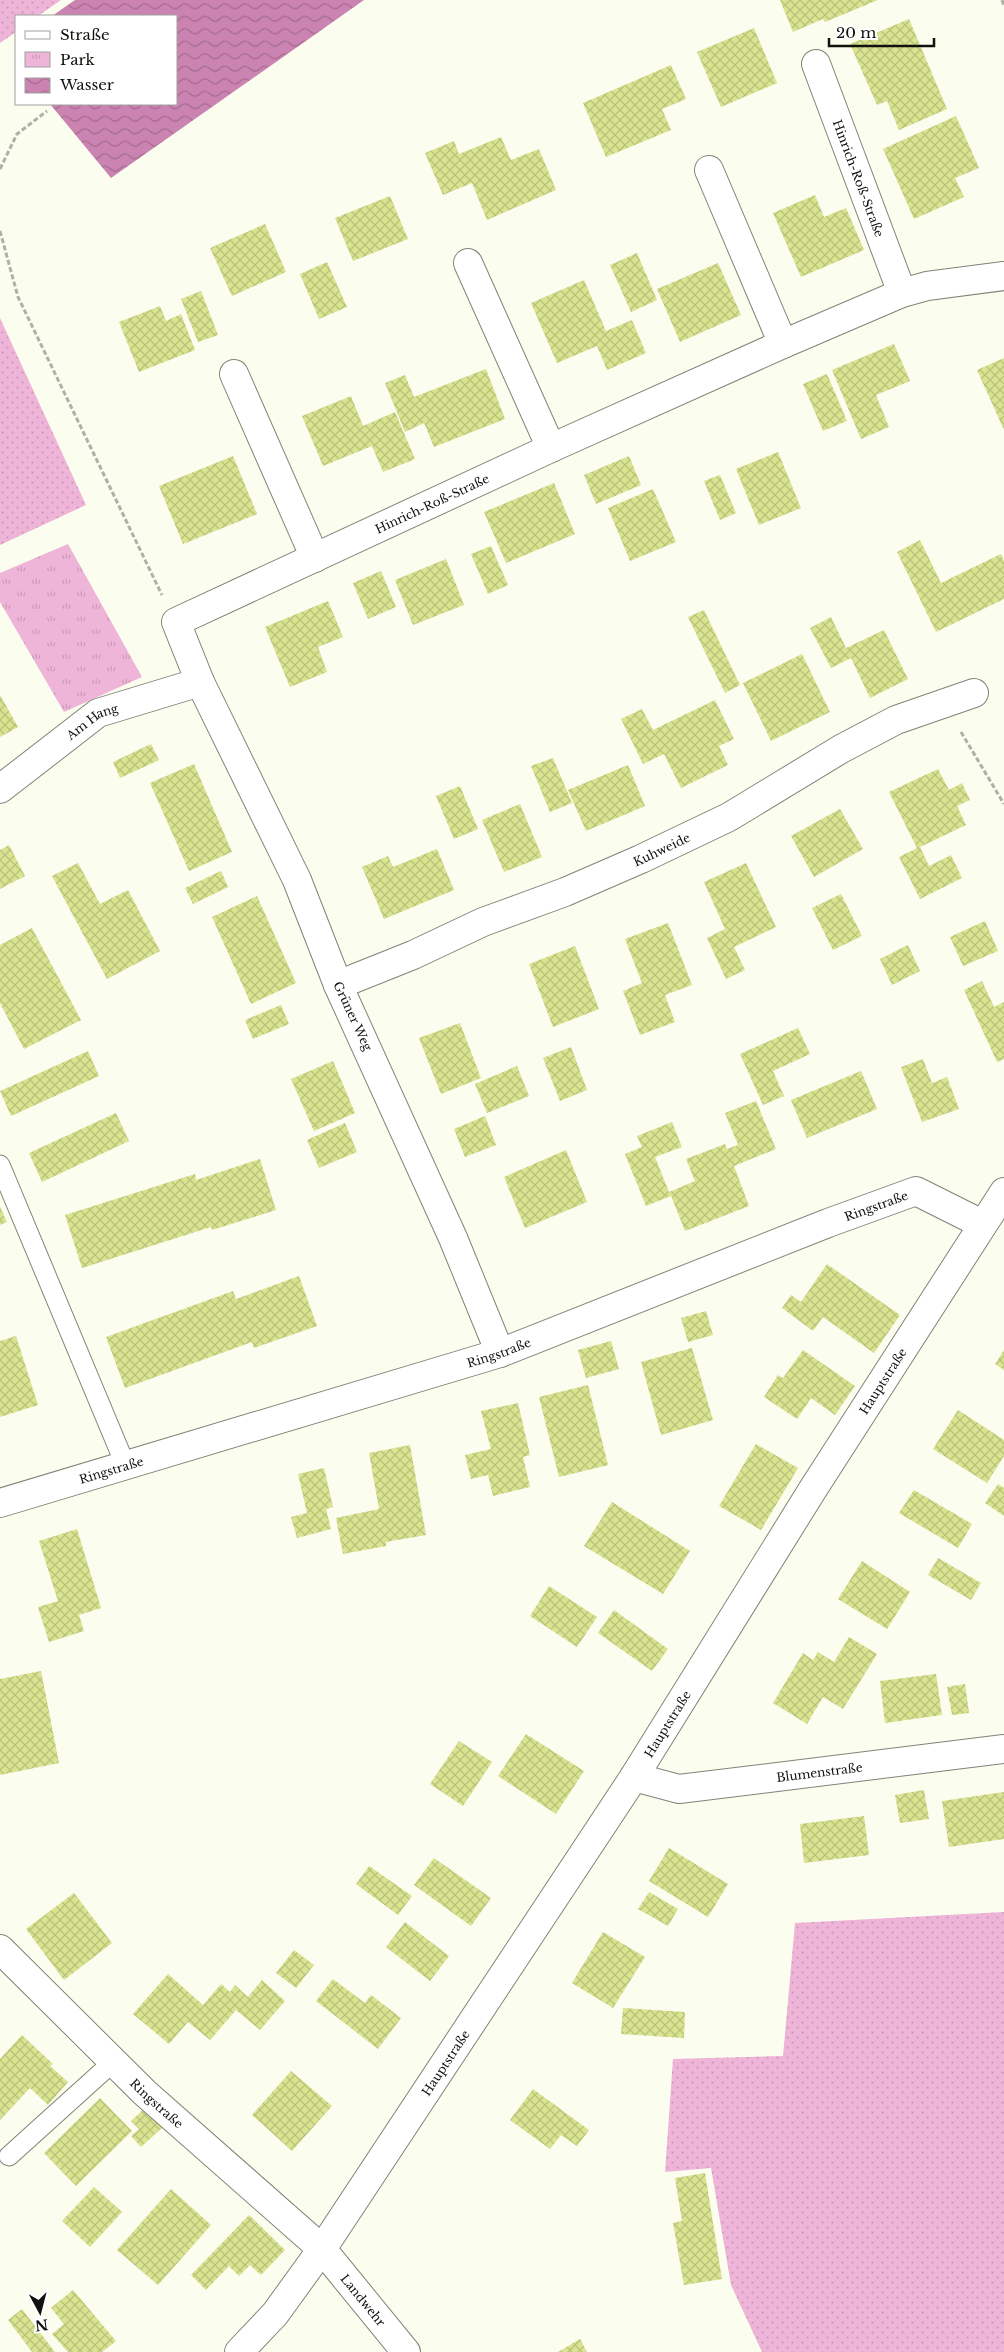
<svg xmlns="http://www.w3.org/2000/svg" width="1004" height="2352" font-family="'Libre Baskerville',serif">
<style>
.grass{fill:url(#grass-dots)}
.park{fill:url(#park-tufts)}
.water{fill:url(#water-waves)}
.building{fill:url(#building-cross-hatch)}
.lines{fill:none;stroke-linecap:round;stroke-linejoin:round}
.service-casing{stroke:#828377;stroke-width:21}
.minor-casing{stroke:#828377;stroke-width:30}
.tertiary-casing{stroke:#828377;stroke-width:30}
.path{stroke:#afb1a6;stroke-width:3;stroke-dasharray:5 2.5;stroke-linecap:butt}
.service{stroke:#fff;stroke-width:19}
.minor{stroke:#fff;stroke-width:28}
.tertiary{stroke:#fff;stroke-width:28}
.labels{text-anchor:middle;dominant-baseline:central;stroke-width:4;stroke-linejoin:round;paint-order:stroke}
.street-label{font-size:12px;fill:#11110d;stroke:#fff}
</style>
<defs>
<pattern id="grass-dots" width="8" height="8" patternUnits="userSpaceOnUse" patternTransform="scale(1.25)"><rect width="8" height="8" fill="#eeb5d9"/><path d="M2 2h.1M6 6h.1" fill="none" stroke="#cb9bb9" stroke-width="1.8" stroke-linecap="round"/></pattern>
<pattern id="park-tufts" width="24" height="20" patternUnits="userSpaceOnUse" patternTransform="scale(1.25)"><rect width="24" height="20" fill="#eeb5d9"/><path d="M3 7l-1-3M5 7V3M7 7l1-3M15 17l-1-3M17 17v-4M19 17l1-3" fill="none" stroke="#cb9bb9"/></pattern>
<pattern id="water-waves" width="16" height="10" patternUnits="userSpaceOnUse" patternTransform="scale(1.25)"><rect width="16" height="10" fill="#cb84b2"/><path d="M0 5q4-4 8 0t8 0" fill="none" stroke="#a36b8f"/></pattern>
<pattern id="building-cross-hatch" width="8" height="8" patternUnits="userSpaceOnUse" patternTransform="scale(1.25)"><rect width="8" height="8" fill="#d9e390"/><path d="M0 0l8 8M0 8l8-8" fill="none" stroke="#b9c27b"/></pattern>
</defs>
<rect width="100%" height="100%" fill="#fbfdef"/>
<!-- grass -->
<path class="grass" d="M 0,0 L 61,0 L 38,16 L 16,16 L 16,32 L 0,43 Z
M 0,318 L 86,505 L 0,545 Z
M 1004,1912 L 1004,2352 L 762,2352 L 731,2285 L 711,2168 L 665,2172 L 673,2059 L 783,2056 L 795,1923 Z"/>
<!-- park -->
<path class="park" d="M 68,544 L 142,677 L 64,712 L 0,602 L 0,573 Z"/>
<!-- water -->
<path class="water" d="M 75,0 L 364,0 L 111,178 L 50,104 L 176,104 L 176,16 L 52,16 Z"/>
<!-- building -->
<path class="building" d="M 780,0 L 878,0 L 825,22 L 823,19 L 793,32 Z
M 909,19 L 947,109 L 899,130 L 887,101 L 877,105 L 850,44 Z
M 754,28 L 777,83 L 721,107 L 697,52 Z
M 671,65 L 686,99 L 662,109 L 671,130 L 606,157 L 583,103 Z
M 956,116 L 979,168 L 955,178 L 964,197 L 914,219 L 883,149 Z
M 501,137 L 511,160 L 539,149 L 556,190 L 487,220 L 472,183 L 443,195 L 425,153 L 454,141 L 459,154 Z
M 815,195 L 824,217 L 846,208 L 864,250 L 801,277 L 773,213 Z
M 390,196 L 408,239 L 353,261 L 335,218 Z
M 265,224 L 286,272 L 232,296 L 210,248 Z
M 637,253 L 657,300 L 631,312 L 610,265 Z
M 327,262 L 347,307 L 319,319 L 300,274 Z
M 718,263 L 741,315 L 680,342 L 657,289 Z
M 584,280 L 606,331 L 632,320 L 646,353 L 607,370 L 597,346 L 557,363 L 531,303 Z
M 201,291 L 218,335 L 198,342 L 181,299 Z
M 160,306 L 166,321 L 181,314 L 195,350 L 139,372 L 119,322 Z
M 894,344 L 910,381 L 876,395 L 889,427 L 861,439 L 832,370 Z
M 1004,358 L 1004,430 L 977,370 Z
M 486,369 L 505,419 L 434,447 L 424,423 L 405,432 L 385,383 L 405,375 L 414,397 Z
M 827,374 L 847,421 L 823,431 L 803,384 Z
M 351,396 L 363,426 L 395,412 L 415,459 L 383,472 L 372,446 L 323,466 L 302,416 Z
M 778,452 L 801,508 L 759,525 L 736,469 Z
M 233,456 L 257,514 L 183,544 L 159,486 Z
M 629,456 L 641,485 L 596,504 L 584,475 Z
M 720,475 L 736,513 L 720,520 L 704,481 Z
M 554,483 L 575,534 L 506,563 L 484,512 Z
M 653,489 L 676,542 L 630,561 L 608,508 Z
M 920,540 L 941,583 L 1001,554 L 1004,561 L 1004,599 L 936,632 L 897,552 Z
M 491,546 L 508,585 L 488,594 L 471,554 Z
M 446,559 L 464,605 L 413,625 L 395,580 Z
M 381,571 L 396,607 L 368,619 L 353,583 Z
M 328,601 L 343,637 L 318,647 L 327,672 L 290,687 L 265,627 Z
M 704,610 L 740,685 L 725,693 L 688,617 Z
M 831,617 L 846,648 L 884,630 L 908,679 L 870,698 L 851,658 L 831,668 L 810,628 Z
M 802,654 L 830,712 L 771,741 L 743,683 Z
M 0,695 L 18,727 L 0,737 Z
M 715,700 L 734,739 L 719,746 L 728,765 L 681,788 L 664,754 L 643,764 L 621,719 L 642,709 L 653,730 Z
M 151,744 L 159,760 L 120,778 L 113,762 Z
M 553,758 L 572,803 L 550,812 L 531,766 Z
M 194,764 L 232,852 L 189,871 L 150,783 Z
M 628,765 L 645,806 L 586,831 L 568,790 Z
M 938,769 L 949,790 L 962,783 L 970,800 L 957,806 L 966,825 L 920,847 L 929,866 L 951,855 L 962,878 L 920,899 L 899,857 L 917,848 L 889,792 Z
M 460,786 L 478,829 L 454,839 L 436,796 Z
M 520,804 L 542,857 L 504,872 L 482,820 Z
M 840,809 L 863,849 L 814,877 L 791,836 Z
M 9,845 L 25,876 L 0,889 L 0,850 Z
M 437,849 L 454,890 L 384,919 L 362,867 L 388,856 L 393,867 Z
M 78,863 L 100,904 L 128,890 L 160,951 L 107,979 L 52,876 Z
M 746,863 L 776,927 L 734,947 L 745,970 L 726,979 L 707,938 L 725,929 L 704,882 Z
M 221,871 L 228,887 L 193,904 L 185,888 Z
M 841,894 L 862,936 L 833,950 L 812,908 Z
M 257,896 L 296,983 L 251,1004 L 212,917 Z
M 985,921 L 998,951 L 963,966 L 950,937 Z
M 668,923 L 692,985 L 665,995 L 675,1022 L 640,1035 L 623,991 L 642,983 L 625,939 Z
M 32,928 L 81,1020 L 24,1049 L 0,1003 L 0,945 Z
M 908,945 L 920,971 L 892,985 L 880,959 Z
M 575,946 L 599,1009 L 553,1027 L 529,964 Z
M 982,981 L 994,1007 L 1004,1002 L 1004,1059 L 997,1062 L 964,990 Z
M 281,1005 L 289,1024 L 253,1039 L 245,1020 Z
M 460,1023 L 481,1078 L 441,1094 L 419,1038 Z
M 798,1028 L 810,1054 L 773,1071 L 784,1096 L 763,1105 L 740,1054 Z
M 571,1047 L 587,1090 L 560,1101 L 543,1058 Z
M 88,1051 L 99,1076 L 11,1116 L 0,1091 Z
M 923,1059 L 932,1083 L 947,1077 L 959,1109 L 922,1122 L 901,1067 Z
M 333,1061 L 355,1113 L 314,1131 L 291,1079 Z
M 517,1066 L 529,1096 L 487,1113 L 475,1084 Z
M 861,1071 L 877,1109 L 807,1138 L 791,1100 Z
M 756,1101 L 776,1149 L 734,1166 L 749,1206 L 685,1231 L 671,1196 L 646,1206 L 625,1154 L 642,1147 L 637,1136 L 672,1122 L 682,1147 L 655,1157 L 669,1192 L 695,1181 L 686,1159 L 725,1144 L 727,1149 L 738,1145 L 725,1113 Z
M 116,1113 L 129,1141 L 42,1182 L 29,1153 Z
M 485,1116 L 496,1145 L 465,1157 L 454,1129 Z
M 345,1123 L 357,1152 L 319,1168 L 307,1140 Z
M 566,1150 L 587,1202 L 525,1228 L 504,1177 Z
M 260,1159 L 276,1210 L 212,1230 L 211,1227 L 82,1268 L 65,1215 L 195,1174 L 196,1180 Z
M 0,1207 L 7,1222 L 0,1225 Z
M 827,1264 L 900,1315 L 874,1353 L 823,1317 L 813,1331 L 782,1308 L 791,1295 L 801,1302 Z
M 299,1276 L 317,1326 L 254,1348 L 252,1342 L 125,1388 L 106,1337 L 233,1291 L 236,1299 Z
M 706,1311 L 713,1335 L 688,1342 L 681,1318 Z
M 16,1336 L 38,1405 L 0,1417 L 0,1341 Z
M 611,1341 L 619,1369 L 586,1378 L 578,1350 Z
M 692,1348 L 713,1420 L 661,1435 L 641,1362 Z
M 803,1350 L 855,1386 L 835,1415 L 811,1398 L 797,1419 L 764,1397 L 778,1375 L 783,1378 Z
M 1004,1350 L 1004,1370 L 995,1364 Z
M 588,1385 L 608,1465 L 559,1477 L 539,1397 Z
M 518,1403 L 530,1455 L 523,1457 L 530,1487 L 493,1496 L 488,1475 L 471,1479 L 465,1455 L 491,1449 L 481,1411 Z
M 958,1410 L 1004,1440 L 1004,1456 L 987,1483 L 933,1449 Z
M 756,1444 L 798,1468 L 761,1530 L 719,1506 Z
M 410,1445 L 426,1535 L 386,1542 L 386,1546 L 343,1554 L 336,1518 L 379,1509 L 369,1453 Z
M 324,1468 L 333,1507 L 326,1509 L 331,1529 L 297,1538 L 291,1517 L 307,1513 L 298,1474 Z
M 998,1484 L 1004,1488 L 1004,1516 L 985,1503 Z
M 914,1490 L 972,1524 L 958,1548 L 899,1513 Z
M 612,1502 L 690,1551 L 663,1594 L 584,1546 Z
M 77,1529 L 101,1608 L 79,1615 L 84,1631 L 49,1642 L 38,1607 L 58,1601 L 39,1541 Z
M 938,1558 L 981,1583 L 971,1600 L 928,1575 Z
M 862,1561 L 910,1592 L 887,1629 L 838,1599 Z
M 549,1586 L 597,1617 L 577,1647 L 530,1616 Z
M 614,1610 L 668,1649 L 652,1671 L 598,1633 Z
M 849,1637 L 877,1654 L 843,1709 L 823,1697 L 807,1724 L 773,1703 L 803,1653 L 813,1660 L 818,1652 L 834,1662 Z
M 41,1671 L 59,1763 L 0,1775 L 0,1679 Z
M 936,1674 L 942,1715 L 885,1723 L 880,1681 Z
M 965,1684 L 969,1713 L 952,1715 L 947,1687 Z
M 526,1734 L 584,1771 L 556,1814 L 498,1776 Z
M 459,1741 L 492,1762 L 463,1806 L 430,1784 Z
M 924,1790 L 929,1819 L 900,1823 L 895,1795 Z
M 1004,1792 L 1004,1839 L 949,1847 L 942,1801 Z
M 864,1816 L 869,1855 L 804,1863 L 800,1824 Z
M 669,1848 L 728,1884 L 708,1917 L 649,1881 Z
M 434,1858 L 491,1898 L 471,1926 L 414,1885 Z
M 369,1866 L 412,1896 L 398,1915 L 356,1884 Z
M 649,1892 L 678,1909 L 668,1926 L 638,1909 Z
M 74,1893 L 112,1943 L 64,1980 L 26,1929 Z
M 405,1922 L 449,1956 L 430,1981 L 386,1947 Z
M 603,1932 L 645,1957 L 613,2008 L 572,1983 Z
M 294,1950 L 314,1965 L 296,1988 L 276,1973 Z
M 168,1974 L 203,2005 L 221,1984 L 230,1992 L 235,1985 L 248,1997 L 262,1980 L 285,2001 L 260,2030 L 236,2010 L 210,2040 L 188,2022 L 169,2044 L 133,2014 Z
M 333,1979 L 365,2003 L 371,1995 L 401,2018 L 378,2049 L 316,2001 Z
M 623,2008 L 685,2012 L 684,2038 L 621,2034 Z
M 22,2035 L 53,2064 L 50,2066 L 68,2082 L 48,2105 L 30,2088 L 0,2120 L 0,2059 Z
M 291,2071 L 332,2106 L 292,2151 L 252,2115 Z
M 533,2089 L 589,2130 L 577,2146 L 561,2135 L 550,2149 L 510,2120 Z
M 100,2098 L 132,2131 L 76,2186 L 44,2153 Z
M 146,2107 L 164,2126 L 141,2147 L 131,2136 L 139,2129 L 131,2121 Z
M 705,2173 L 722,2279 L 684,2285 L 673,2223 L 682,2221 L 675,2178 Z
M 94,2187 L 122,2212 L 90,2247 L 62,2221 Z
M 171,2189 L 211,2225 L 158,2285 L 117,2250 Z
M 249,2215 L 285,2250 L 261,2275 L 250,2265 L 239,2276 L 229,2266 L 206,2290 L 191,2275 Z
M 73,2290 L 116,2341 L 102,2352 L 68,2352 L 52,2334 L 64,2324 L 51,2308 Z
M 22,2309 L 55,2352 L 32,2352 L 8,2320 Z
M 580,2339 L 587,2352 L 558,2352 Z"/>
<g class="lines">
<!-- service casing -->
<g class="service-casing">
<path id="service" d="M 0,1165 L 125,1464
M 9,2156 L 113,2062"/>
</g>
<!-- minor casing -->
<g class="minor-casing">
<g id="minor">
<path id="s1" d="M 816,64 L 902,293"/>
<path d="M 709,170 L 783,344"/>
<path d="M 468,263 L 551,448"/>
<path d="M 234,374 L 315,558"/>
<path id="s2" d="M 0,789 L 98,713 L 200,682"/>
<path id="s3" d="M 338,985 L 413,955 L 483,922 L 565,892 L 641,859 L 729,817 L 841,749 L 896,720 L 974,693"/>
<path id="s4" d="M 500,1353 L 453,1238 L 338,985 L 297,880 L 200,682 L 176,622 L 551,448 L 783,344 L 902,293 L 927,286 L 1004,276"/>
<path id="s5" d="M 634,1777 L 679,1789 L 1004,1749"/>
<path id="s6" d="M 0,1949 L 145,2093 L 322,2249 L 406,2352"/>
</g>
</g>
<!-- tertiary casing -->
<g class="tertiary-casing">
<g id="tertiary">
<path id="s7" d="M 0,1503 L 500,1353 L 828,1223 L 916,1191 L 982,1224"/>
<path id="s8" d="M 239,2352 L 275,2314 L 322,2249 L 634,1777 L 813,1489 L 1004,1192"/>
</g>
</g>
<!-- path -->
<path class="path" d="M 1002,0 L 1004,6
M 0,169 L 17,134 L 47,111
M 0,231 L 18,297 L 162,595
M 961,732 L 1004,804"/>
<!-- service -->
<use href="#service" class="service"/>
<!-- minor -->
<use href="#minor" class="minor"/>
<!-- tertiary -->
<use href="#tertiary" class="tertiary"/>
</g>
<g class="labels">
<!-- street labels -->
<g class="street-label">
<text stroke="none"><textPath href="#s1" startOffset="122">Hinrich-Roß-Straße</textPath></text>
<text stroke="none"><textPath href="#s4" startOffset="1082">Hinrich-Roß-Straße</textPath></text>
<text stroke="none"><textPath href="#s2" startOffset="115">Am Hang</textPath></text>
<text stroke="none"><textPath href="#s3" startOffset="351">Kuhweide</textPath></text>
<text transform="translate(353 1016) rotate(65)">Grüner Weg</text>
<text stroke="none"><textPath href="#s7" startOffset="926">Ringstraße</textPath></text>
<text stroke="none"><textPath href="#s7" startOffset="521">Ringstraße</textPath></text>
<text stroke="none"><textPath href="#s8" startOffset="1166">Hauptstraße</textPath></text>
<text stroke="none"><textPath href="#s7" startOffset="116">Ringstraße</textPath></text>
<text stroke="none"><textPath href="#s8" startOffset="761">Hauptstraße</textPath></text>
<text stroke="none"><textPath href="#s5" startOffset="188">Blumenstraße</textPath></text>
<text stroke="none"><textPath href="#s8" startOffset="356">Hauptstraße</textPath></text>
<text stroke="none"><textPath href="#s6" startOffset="220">Ringstraße</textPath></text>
<text stroke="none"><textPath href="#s6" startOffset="506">Landwehr</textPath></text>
</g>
</g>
<!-- legend -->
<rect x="15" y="15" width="162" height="90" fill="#ffffff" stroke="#a0a09e"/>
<rect x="25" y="31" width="25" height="8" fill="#ffffff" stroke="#a0a09e"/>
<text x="60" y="40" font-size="15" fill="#11110d">Straße</text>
<rect x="25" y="52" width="25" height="15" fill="url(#park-tufts)" stroke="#a0a09e"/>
<text x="60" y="65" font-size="15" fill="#11110d">Park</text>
<rect x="25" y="78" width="25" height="15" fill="url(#water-waves)" stroke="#a0a09e"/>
<text x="60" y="90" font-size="15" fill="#11110d">Wasser</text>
<!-- north arrow -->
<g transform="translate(40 2312) rotate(173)" stroke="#ffffff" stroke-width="4" paint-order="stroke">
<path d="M0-4L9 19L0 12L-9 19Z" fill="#11110d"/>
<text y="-8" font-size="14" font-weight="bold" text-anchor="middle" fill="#11110d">N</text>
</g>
<!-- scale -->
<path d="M829 38v8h105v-8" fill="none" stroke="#11110d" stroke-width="2.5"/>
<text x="836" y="38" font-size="15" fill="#11110d" stroke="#ffffff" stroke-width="4" paint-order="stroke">20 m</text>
</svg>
